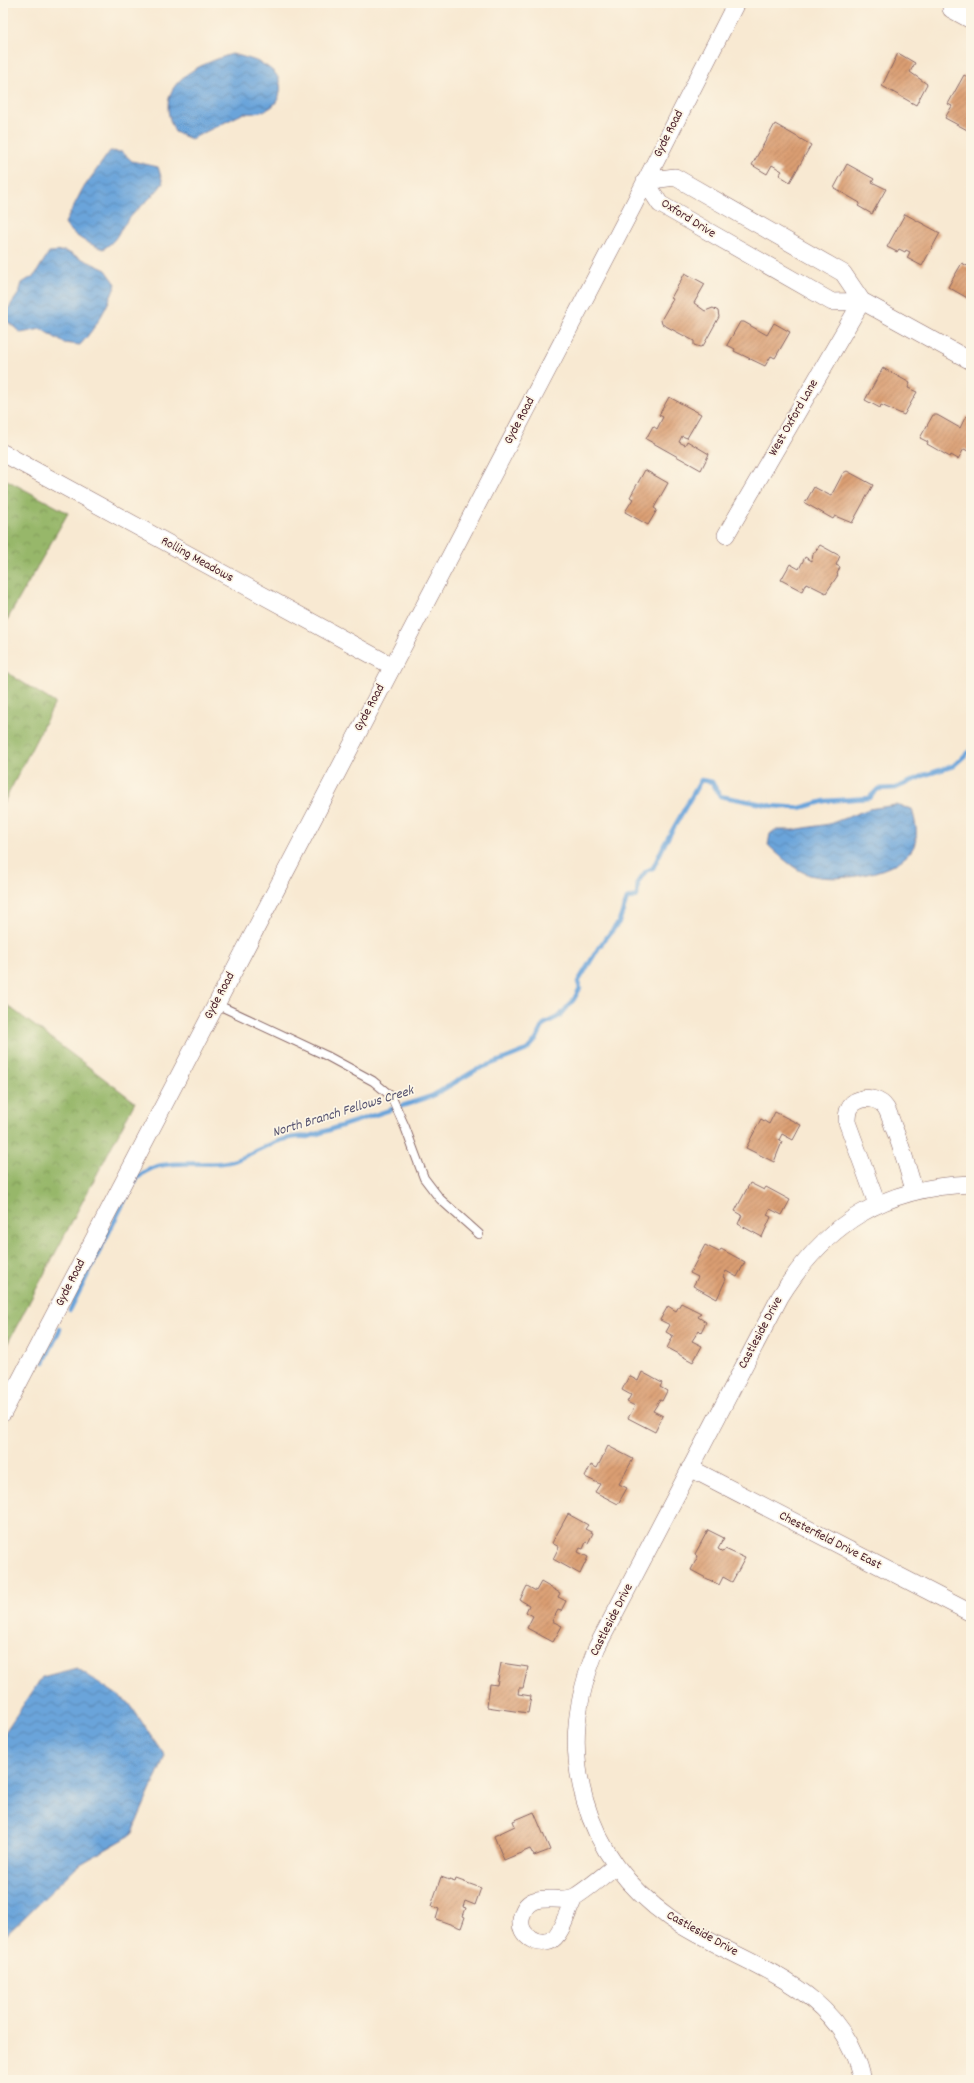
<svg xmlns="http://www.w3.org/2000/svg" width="974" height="2083" font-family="Dekko,sans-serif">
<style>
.forest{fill:url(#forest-crowns);stroke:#706b4a}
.water{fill:url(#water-waves);stroke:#5a6282}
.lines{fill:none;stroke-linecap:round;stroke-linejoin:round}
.stream{stroke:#6aa4da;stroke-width:4.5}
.building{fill:url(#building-hatch)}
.lane-casing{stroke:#876665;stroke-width:10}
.street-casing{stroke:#876665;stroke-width:18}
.lane{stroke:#fff;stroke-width:8}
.street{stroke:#fff;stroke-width:17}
.labels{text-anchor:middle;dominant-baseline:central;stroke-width:3.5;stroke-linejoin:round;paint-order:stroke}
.street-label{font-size:13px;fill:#4a1f2b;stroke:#fcf5e5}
.water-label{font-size:14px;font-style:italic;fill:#575471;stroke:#fcf5e5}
</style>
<defs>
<pattern id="forest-crowns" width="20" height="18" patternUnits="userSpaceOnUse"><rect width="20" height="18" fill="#97b76a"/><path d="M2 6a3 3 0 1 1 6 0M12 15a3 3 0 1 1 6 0" fill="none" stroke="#7d9457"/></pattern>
<pattern id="water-waves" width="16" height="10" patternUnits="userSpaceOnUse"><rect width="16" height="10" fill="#6aa4da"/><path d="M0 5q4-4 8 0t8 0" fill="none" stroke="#5985b1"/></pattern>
<pattern id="building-hatch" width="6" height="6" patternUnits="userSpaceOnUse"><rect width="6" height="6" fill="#da9e72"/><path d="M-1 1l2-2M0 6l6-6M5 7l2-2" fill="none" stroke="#b3805e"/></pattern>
</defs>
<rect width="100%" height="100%" fill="#fcf5e5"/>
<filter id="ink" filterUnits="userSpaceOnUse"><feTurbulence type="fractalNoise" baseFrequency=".025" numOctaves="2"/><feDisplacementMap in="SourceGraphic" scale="8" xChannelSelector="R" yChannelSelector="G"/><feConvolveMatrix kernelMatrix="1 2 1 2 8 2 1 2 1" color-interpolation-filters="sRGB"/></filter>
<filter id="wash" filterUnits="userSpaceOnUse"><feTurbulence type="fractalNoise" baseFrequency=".012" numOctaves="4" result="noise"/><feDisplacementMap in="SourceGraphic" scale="16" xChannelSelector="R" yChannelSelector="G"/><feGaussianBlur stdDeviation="0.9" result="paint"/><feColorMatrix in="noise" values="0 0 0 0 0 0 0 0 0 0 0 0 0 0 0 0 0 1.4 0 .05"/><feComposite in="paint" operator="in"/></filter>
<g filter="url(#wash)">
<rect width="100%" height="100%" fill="#f8e9d2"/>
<!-- forest -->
<path class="forest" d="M 3,478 L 68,513 L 3,627 Z
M 3,670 L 55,703 L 3,804 Z
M 3,1002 L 135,1102 L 3,1352 Z"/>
<!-- water -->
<path class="water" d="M 232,54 C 248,58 262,61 274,72 C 285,83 281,103 268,109 C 260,113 252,114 244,113 L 191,139 L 175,132 C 151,85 194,66 232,54 Z
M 110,151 L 122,152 L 132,161 L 158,167 L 163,183 C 153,198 138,207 127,221 C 116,234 119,239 103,249 C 87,243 74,237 65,223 L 82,190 Z
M 65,251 L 106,270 L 116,284 C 107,308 97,326 80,345 L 64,343 L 41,329 L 21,333 L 7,321 L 5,313 L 19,293 L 22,283 L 35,275 L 49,252 Z
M 895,805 L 912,809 C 915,821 919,834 914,846 C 901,874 837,883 810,875 C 794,870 780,856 768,845 L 770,834 L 775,830 L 793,830 L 829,824 L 869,809 Z
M 77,1668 L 129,1703 L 165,1756 L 131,1835 L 77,1866 L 3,1938 L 3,1735 L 42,1677 Z"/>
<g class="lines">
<!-- stream -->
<path class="stream" d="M 70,1310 L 133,1184 C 154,1150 204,1171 236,1160 C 258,1151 283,1134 308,1137 L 432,1096 L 476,1070 L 527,1050 L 536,1040 L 544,1024 L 560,1016 L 574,999 L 580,988 L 578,982 L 599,947 L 619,922 L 627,899 L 637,896 L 638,882 L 646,871 L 653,868 L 665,843 L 701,780 L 712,782 L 720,796 L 773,806 L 800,808 L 825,801 L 869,798 L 878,789 L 896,788 L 925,775 L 953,766 L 971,750
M 44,1362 L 60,1329
M 3,1367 L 7,1368"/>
</g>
<g id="blocks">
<!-- building -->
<path class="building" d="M 898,53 L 915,63 L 910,72 L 927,84 L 916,105 L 882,86 Z
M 964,75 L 971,79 L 971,132 L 945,118 L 952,106 L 948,104 Z
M 775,124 L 811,145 L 790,182 L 779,175 L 782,171 L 772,165 L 767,174 L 752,165 Z
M 847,164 L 874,179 L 872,182 L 886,189 L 872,214 L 858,206 L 860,203 L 834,188 Z
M 905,214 L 940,233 L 922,266 L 907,258 L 910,252 L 906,250 L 905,252 L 899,249 L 897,252 L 887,247 Z
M 962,263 L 971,268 L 971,300 L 948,287 Z
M 685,273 L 705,284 L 694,303 L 705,311 L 713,308 L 718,311 L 719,317 L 703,346 L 700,347 L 694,345 L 694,341 L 662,324 L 661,320 L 673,299 L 671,298 Z
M 740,322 L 744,322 L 767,335 L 774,323 L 790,332 L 775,358 L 771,356 L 765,366 L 734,351 L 735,349 L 727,345 Z
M 883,368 L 910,383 L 908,388 L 917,392 L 904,415 L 881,405 L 880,408 L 865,400 Z
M 669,397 L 701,414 L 687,438 L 682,436 L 679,442 L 685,445 L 687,441 L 709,454 L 701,470 L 646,439 L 653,426 L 657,429 L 663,417 L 659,415 Z
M 933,415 L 937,415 L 960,428 L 966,416 L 971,419 L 971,446 L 968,451 L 964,449 L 958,459 L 951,455 L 950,457 L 927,444 L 928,442 L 920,438 Z
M 645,470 L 668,483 L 654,508 L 657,510 L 648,525 L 625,512 L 633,499 L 630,497 Z
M 847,471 L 873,485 L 852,523 L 835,516 L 833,519 L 805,503 L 814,487 L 831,496 L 843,473 Z
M 820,545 L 840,556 L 836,565 L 840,567 L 837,574 L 838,575 L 826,593 L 806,583 L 802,591 L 781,580 L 790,564 L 799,569 L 805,557 L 812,561 L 813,554 Z
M 775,1112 L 801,1125 L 793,1140 L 782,1134 L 779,1140 L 782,1142 L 774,1162 L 746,1148 L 761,1119 L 769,1124 Z
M 750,1183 L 764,1190 L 766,1187 L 790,1200 L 782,1215 L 770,1209 L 767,1215 L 771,1217 L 762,1237 L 738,1224 L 742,1215 L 735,1211 Z
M 705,1245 L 719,1252 L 721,1249 L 745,1262 L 737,1277 L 726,1271 L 723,1277 L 726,1279 L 717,1299 L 693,1286 L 698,1277 L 690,1273 Z
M 681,1303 L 701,1313 L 698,1317 L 706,1322 L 701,1332 L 699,1330 L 692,1341 L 702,1346 L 693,1362 L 667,1348 L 673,1336 L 666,1332 L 670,1325 L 660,1320 L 668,1306 L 676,1311 Z
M 642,1372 L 662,1383 L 660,1387 L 667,1391 L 662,1401 L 660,1400 L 653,1411 L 663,1416 L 655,1432 L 628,1418 L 635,1406 L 627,1402 L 631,1395 L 622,1390 L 629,1376 L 638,1381 Z
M 608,1446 L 633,1459 L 619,1484 L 627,1488 L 618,1504 L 595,1492 L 600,1484 L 585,1477 L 591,1465 L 597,1468 Z
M 568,1514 L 588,1525 L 585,1529 L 593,1533 L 588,1543 L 586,1542 L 583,1549 L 580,1548 L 578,1552 L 588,1557 L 580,1574 L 553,1559 L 559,1547 L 552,1543 Z
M 708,1530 L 724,1538 L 718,1549 L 723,1552 L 725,1549 L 745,1558 L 732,1582 L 723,1577 L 719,1585 L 691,1570 L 698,1556 L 695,1554 Z
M 541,1582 L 560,1593 L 558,1597 L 566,1601 L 561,1611 L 558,1610 L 552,1621 L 562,1626 L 553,1642 L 527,1628 L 533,1616 L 526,1612 L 529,1605 L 520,1600 L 527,1586 L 536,1591 Z
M 501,1663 L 528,1667 L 523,1688 L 519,1688 L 518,1694 L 531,1696 L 528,1713 L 487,1707 L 490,1684 L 497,1685 Z
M 534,1812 L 550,1850 L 534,1856 L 530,1849 L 504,1860 L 494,1836 L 515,1826 L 513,1821 Z
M 441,1877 L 455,1882 L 456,1879 L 481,1888 L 475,1905 L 465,1901 L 463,1907 L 466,1908 L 463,1916 L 465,1917 L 461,1928 L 436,1919 L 439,1909 L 431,1906 Z"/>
</g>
</g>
<g filter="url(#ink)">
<use href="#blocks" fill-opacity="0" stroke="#876665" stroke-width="1"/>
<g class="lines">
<!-- lane casing -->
<g class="lane-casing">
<path id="lane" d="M 216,1004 L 327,1056 L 373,1081 L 391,1096 L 405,1127 L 424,1178 L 440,1199 L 479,1234"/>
</g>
<!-- street casing -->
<g class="street-casing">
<path id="street" d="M 951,9 L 971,20
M 862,301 L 832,302 L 660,204 L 645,181 L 675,177 L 843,273 L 862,301 L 971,361
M 3,453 L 392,666
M 726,535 L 862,301
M 877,1204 L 847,1122 C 847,1113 848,1103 859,1100 C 868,1096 881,1100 886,1108 C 889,1113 891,1120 893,1126 C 902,1147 908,1169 914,1190
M 3,1413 L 633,206 L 736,3
M 690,1468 L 971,1613
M 575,1897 C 568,1908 562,1936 550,1941 C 536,1946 519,1935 521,1920 C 526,1886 558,1906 576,1896 C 590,1887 603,1876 615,1866
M 862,2080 C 840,1981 742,1967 670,1918 C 629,1889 599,1850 585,1801 C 569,1746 576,1699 597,1647 L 780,1297 C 826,1223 884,1187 971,1184"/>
</g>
<!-- lane -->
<use href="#lane" class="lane"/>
<!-- street -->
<use href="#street" class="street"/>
</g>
</g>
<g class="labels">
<!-- street labels -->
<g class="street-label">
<text transform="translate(669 134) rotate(-63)">Gyde Road</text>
<text transform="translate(688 219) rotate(32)">Oxford Drive</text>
<text transform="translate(794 418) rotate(-60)">West Oxford Lane</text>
<text transform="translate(520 421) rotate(-62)">Gyde Road</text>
<text transform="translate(197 560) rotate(29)">Rolling Meadows</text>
<text transform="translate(370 708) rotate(-62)">Gyde Road</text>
<text transform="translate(220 996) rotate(-62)">Gyde Road</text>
<text transform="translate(71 1283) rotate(-63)">Gyde Road</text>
<text transform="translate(761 1333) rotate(-62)">Castleside Drive</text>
<text transform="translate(830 1541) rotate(27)">Chesterfield Drive East</text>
<text transform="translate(612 1620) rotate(-63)">Castleside Drive</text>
<text transform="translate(702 1934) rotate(29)">Castleside Drive</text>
</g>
<!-- water labels -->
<g class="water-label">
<text transform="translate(343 1112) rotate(-17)">North Branch Fellows Creek</text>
</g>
</g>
<!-- margin -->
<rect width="974" height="2083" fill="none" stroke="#fcf5e5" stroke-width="16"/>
</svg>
